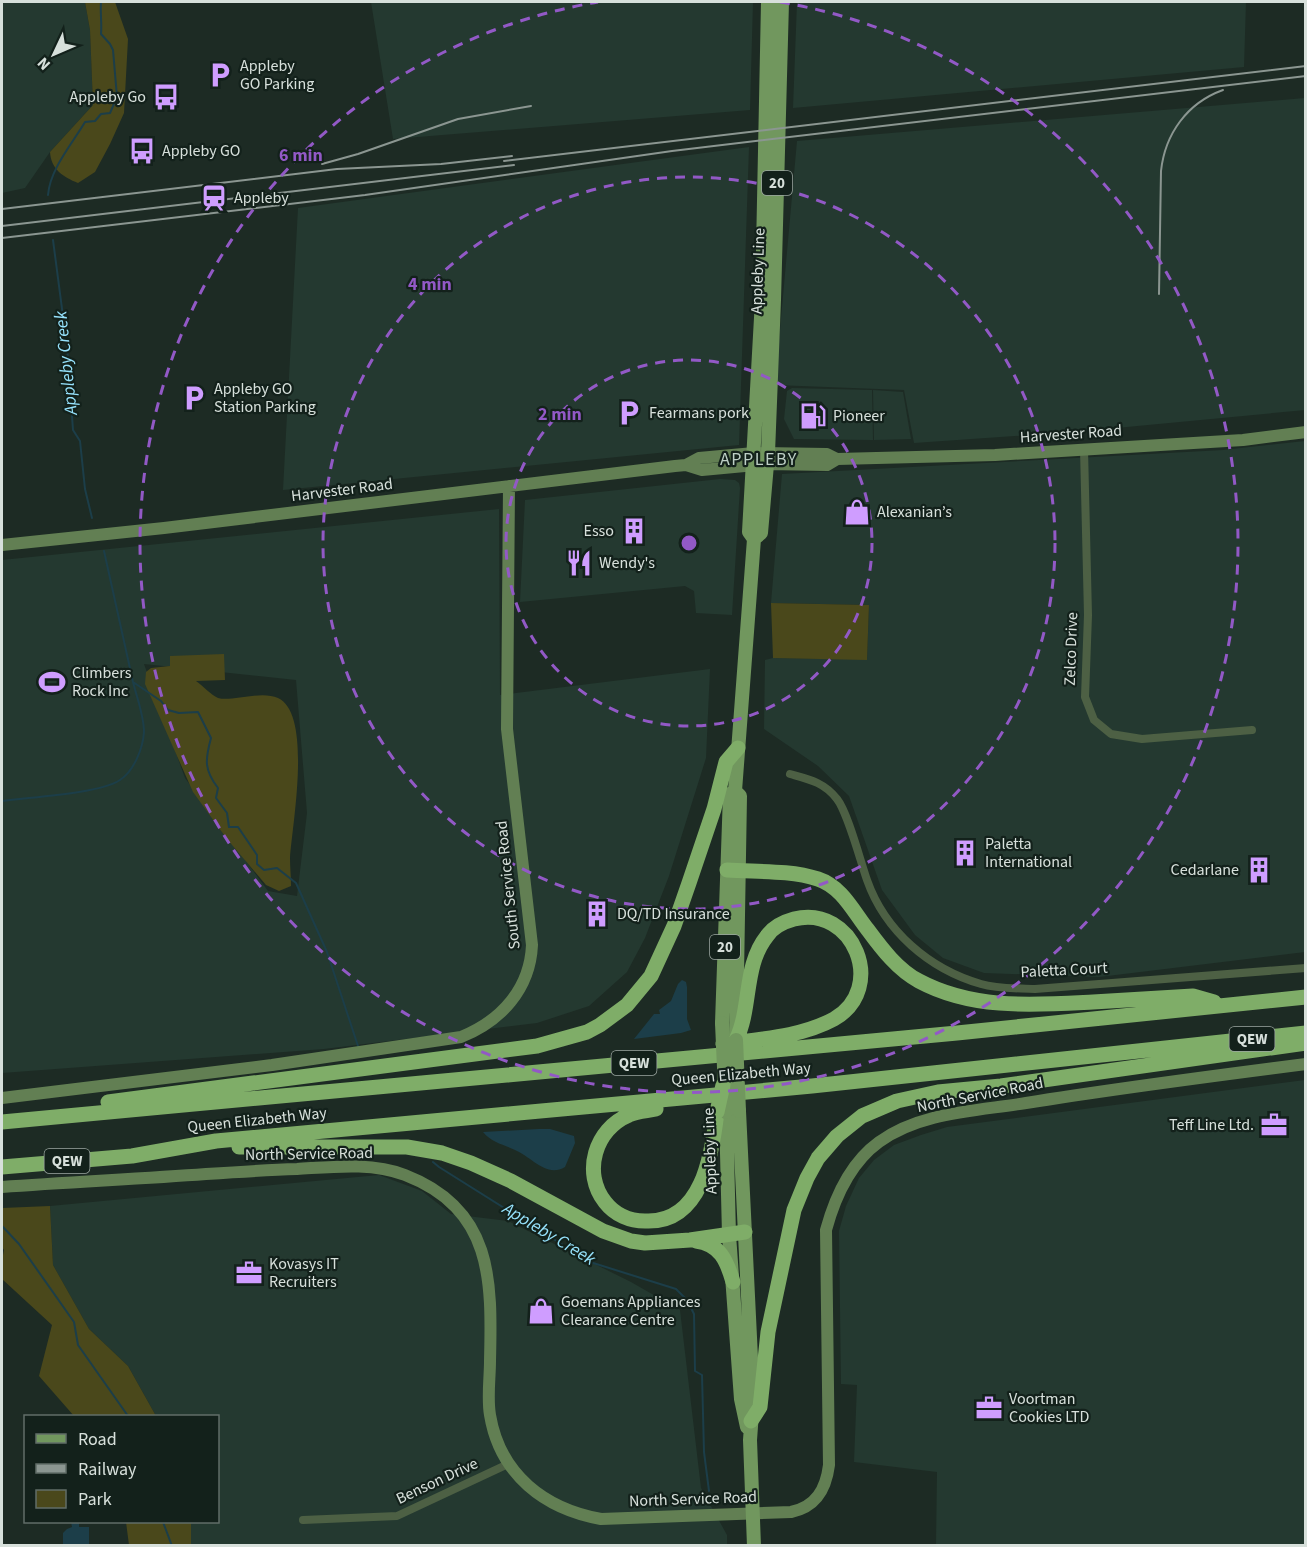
<svg xmlns="http://www.w3.org/2000/svg" width="1307" height="1547" font-family="'Source Sans 3',sans-serif">
<style>
.built{fill:#243930;fill-rule:evenodd}
.green{fill:#4a481b}
.water{fill:#1c3e49}
.lines{fill:none;stroke-linecap:round;stroke-linejoin:round}
.stream{stroke:#1c3e49;stroke-width:2}
.street{stroke:#4d6044;stroke-width:8}
.secondary{stroke:#627f53;stroke-width:12}
.primary{stroke:#71975e;stroke-width:14}
.highway{stroke:#7fad68;stroke-width:15}
.rail{stroke:#8b9691;stroke-width:2}
.primary-bridge{stroke:#71975e;stroke-width:14}
.highway-bridge{stroke:#7fad68;stroke-width:15}
.ring{fill:none;stroke:#9259c6;stroke-width:3;stroke-dasharray:10 8}
.labels{text-anchor:middle;dominant-baseline:central;stroke-width:4.5;stroke-linejoin:round;paint-order:stroke}
.shield{fill:#13211b;stroke:#9ca7a1;stroke-width:1.5}
.shield-label{font-size:15px;font-weight:bold;fill:#d7e0db}
.poi-label{font-size:16px;fill:#d7e0db;stroke:#13211b;text-anchor:start}
.street-label{font-size:16px;fill:#d7e0db;stroke:#13211b}
.water-label{font-size:18px;font-style:italic;fill:#96e2fc;stroke:#13211b}
.neighbourhood-label{font-size:18px;letter-spacing:1.5px;fill:#bdcfc6;stroke:#13211b}
.centre{fill:#9259c6;stroke:#13211b;stroke-width:3}
.ring-label{font-size:18px;text-anchor:middle;font-weight:bold;fill:#9259c6;stroke:#13211b;stroke-width:4.5;stroke-linejoin:round;paint-order:stroke}
</style>
<rect width="100%" height="100%" fill="#1d2b24"/>
<!-- built -->
<path class="built" d="M 2,2 L 85,2 L 90,30 L 93,105 L 50,152 L 25,188 L 2,193 Z
M 371,2 L 753,2 L 750,110 L 393,139 Z
M 797,2 L 1246,2 L 1244,67 L 793,108 Z
M 1305,98 L 1305,410 L 1074,432 L 914,443 L 904,390 L 775,385 L 797,141 Z
M 749,147 L 739,445 L 283,490 L 298,208 Z
M 792,388 L 872,390 L 873,440 L 794,439 L 784,419 L 787,391 Z
M 873,390 L 903,392 L 911,439 L 874,440 Z
M 1305,441 L 1305,952 L 1099,977 L 984,973 L 943,958 L 915,935 L 882,890 L 849,796 L 818,766 L 764,729 L 765,660 L 773,658 L 867,659 L 869,605 L 771,603 L 782,474 L 1223,450 Z
M 720,479 L 735,480 L 739,483 L 740,488 L 732,615 L 696,613 L 694,591 L 685,586 L 520,602 L 525,500 Z
M 499,509 L 500,695 L 710,669 L 706,758 L 669,876 L 645,938 L 627,972 L 589,1006 L 537,1023 L 324,1049 L 2,1073 L 2,560 ZM 144,664 L 296,680 L 307,813 L 297,896 L 268,891 L 185,778 Z
M 1305,1080 L 1305,1545 L 936,1545 L 937,1472 L 854,1462 L 857,1385 L 841,1384 L 839,1231 L 846,1206 L 859,1178 L 874,1160 L 894,1145 L 921,1135 L 947,1127 Z
M 379,1175 L 422,1191 L 451,1214 L 508,1221 L 631,1282 L 680,1310 L 701,1488 L 727,1535 L 727,1545 L 191,1545 L 191,1522 L 218,1522 L 218,1416 L 156,1416 L 128,1366 L 89,1329 L 53,1265 L 50,1206 Z"/>
<!-- green -->
<path class="green" d="M 85,2 L 115,2 L 128,39 L 124,113 L 110,144 L 95,172 L 78,183 C 63,177 51,169 50,152 L 93,105 L 90,30 Z
M 771,603 L 869,605 L 867,660 L 773,658 Z
M 224,654 L 225,680 L 196,681 C 203,686 211,695 218,698 C 232,702 261,690 278,698 C 313,714 292,826 290,858 C 290,867 291,877 291,886 L 279,891 L 266,885 L 227,839 L 193,792 L 145,684 L 146,672 L 151,668 L 170,666 L 170,656 Z
M 50,1206 L 53,1265 L 89,1329 L 128,1366 L 156,1416 L 74,1416 L 39,1376 L 52,1325 L 2,1279 L 2,1260 L 4,1250 L 2,1247 L 2,1208 Z
M 126,1522 L 191,1522 L 191,1545 L 129,1545 Z"/>
<!-- water -->
<path class="water" d="M 682,980 L 686,982 L 687,987 L 687,1019 L 691,1030 L 681,1033 L 634,1039 L 654,1014 L 660,1014 L 659,1010 L 671,1001 L 678,984 Z
M 539,1129 L 550,1129 L 574,1136 L 575,1143 L 565,1167 C 546,1178 532,1157 515,1150 C 503,1144 492,1143 483,1132 Z
M 71,1522 L 79,1522 L 79,1527 L 89,1527 L 89,1545 L 63,1545 L 63,1533 L 67,1529 L 72,1527 Z"/>
<g class="lines">
<!-- stream -->
<path class="stream" d="M 48,195 C 50,169 72,144 85,122 L 95,121 L 101,114 L 110,113 L 117,97 L 113,50 L 110,44 L 101,34 C 102,22 100,12 101,2
M 53,240 L 67,347 L 73,430 L 80,441 L 85,489 L 92,518
M 104,551 L 133,682 L 161,701 L 168,710 L 179,713 L 198,712 L 211,738 C 205,760 204,770 218,788 L 216,798 L 227,813 L 229,827 L 238,827 L 257,855 L 257,864 L 264,870 L 277,868 L 296,883 L 327,952 L 358,1046
M 2,801 C 29,797 99,794 120,780 C 134,771 143,748 144,732 C 144,716 137,698 133,682
M 433,1162 L 439,1167 L 590,1262 L 676,1289 L 687,1300 L 694,1314 L 695,1371 L 702,1375 L 704,1452 L 709,1491
M 2,1226 L 19,1244 L 74,1322 L 78,1345 L 128,1416
M 163,1522 L 172,1546"/>
<!-- street -->
<path class="street" d="M 1084,449 L 1088,615 L 1085,697 L 1094,720 L 1111,734 L 1142,739 L 1252,730
M 790,774 C 808,779 824,782 837,799 C 848,813 860,860 867,880 C 885,931 929,969 981,984 C 998,989 1017,988 1035,989 L 1306,968
M 303,1520 L 397,1516 L 510,1463"/>
<!-- secondary -->
<path class="secondary" d="M 686,465 L 699,458 L 754,453 L 827,454 L 837,459 L 995,455 L 1243,440 L 1306,432
M 2,545 L 164,528 L 675,466 L 686,465 L 702,470 L 767,464 L 827,465 L 837,459
M 2,1098 L 272,1065 L 461,1037 C 501,1021 530,989 532,945 L 507,729 L 509,486
M 2,1187 C 70,1182 138,1179 206,1174 C 236,1172 266,1170 297,1169 C 332,1167 371,1162 405,1175 C 493,1209 492,1280 490,1361 C 490,1378 487,1398 490,1415 C 500,1475 545,1509 601,1519 L 791,1512 C 816,1507 826,1489 829,1465 L 826,1230 C 835,1197 850,1163 879,1142 C 920,1112 977,1111 1026,1103 C 1119,1088 1212,1076 1306,1064"/>
<!-- primary -->
<path class="primary" d="M 754,539 L 761,533 L 768,453 L 774,300 L 782,2
M 735,791 L 740,796 L 736,1035
M 722,1023 L 730,794 L 735,791 L 754,539 L 749,532 L 762,300 L 768,2
M 739,1111 L 753,1399 L 750,1440 L 754,1546
M 726,1112 L 729,1235 L 741,1399 L 747,1427"/>
<!-- highway -->
<path class="highway" d="M 727,870 C 757,872 790,870 818,879 C 842,887 853,911 868,930 C 882,949 898,970 919,981 C 973,1010 1034,1005 1093,1002 C 1126,1000 1160,998 1193,996 L 1214,1002
M 723,1044 C 760,1039 801,1037 834,1019 C 888,988 853,904 794,919 C 783,922 773,927 767,936 C 743,966 752,1007 736,1040
M 108,1102 L 537,1046 L 587,1032 L 600,1025 L 627,1005 L 651,976 L 674,926 L 689,883 L 714,809 L 726,762 L 738,748
M 656,1109 C 647,1111 638,1111 629,1115 C 595,1129 582,1173 605,1202 C 615,1215 630,1221 645,1221 C 702,1224 712,1155 717,1112
M 2,1122 L 957,1033 L 1306,997
M 239,1147 L 407,1147 L 442,1153 L 471,1163 L 511,1181 L 603,1231 L 631,1241 L 645,1243 L 690,1240 L 745,1232
M 2,1167 L 132,1156 L 216,1141 L 812,1086 L 1306,1033
M 696,1241 C 720,1244 727,1261 733,1282
M 751,1421 L 760,1407 L 768,1332 L 794,1210 L 807,1178 L 818,1158 L 837,1136 L 862,1116 L 897,1101 L 938,1092 L 1001,1086 L 1306,1043"/>
<!-- rail -->
<path class="rail" d="M 504,161 L 1306,66
M 322,164 L 358,154 L 458,119 L 531,106
M 2,209 L 337,169 L 441,164 L 512,156
M 2,226 L 514,165
M 2,238 L 365,195 L 672,151 L 1306,76
M 1159,294 L 1161,171 C 1165,134 1187,103 1223,90"/>
<!-- primary-bridge -->
<path class="primary-bridge" d="M 722,1023 L 726,1112
M 736,1040 L 739,1111"/>
<!-- highway-bridge -->
<path class="highway-bridge" d="M 717,1112 L 723,1085"/>
</g>
<!-- distance rings -->
<g class="ring">
<circle cx="689" cy="543" r="183"/>
<circle cx="689" cy="543" r="366"/>
<path d="M780 2A549 549 0 1 1 598 2"/>
</g>
<!-- icons -->
<defs>
<g id="parking-bare" transform="scale(2.07)"><path d="M-3.5-5.5H1a3.5 3.5 0 0 1 0 7H-1V5.5H-3.5ZM-1-3.4V-.6H.8a1.4 1.4 0 0 0 0-2.8Z" fill="#cf9dff" stroke="#13211b" stroke-width="2.5" paint-order="stroke"/></g>
<g id="bus-bare" transform="scale(2.07)"><path d="M-5-6H5V4H4V6H2V4H-2V6H-4V4H-5ZM-3.5-4V0h7V-4ZM-3.5 1.2v1.5H-2V1.2ZM2 1.2v1.5H3.5V1.2Z" fill="#cf9dff" stroke="#13211b" stroke-width="2.5" paint-order="stroke"/></g>
<g id="station-bare" transform="scale(2.07)"><path d="M-3-6H3Q5-6 5-4V2Q5 4 3 4L4.5 6H3L1.5 4h-3L-3 6H-4.5L-3 4Q-5 4-5 2V-4Q-5-6-3-6ZM-3.5-4v3h7v-3ZM-3.5 1v1.5H-2V1ZM2 1v1.5H3.5V1Z" fill="#cf9dff" stroke="#13211b" stroke-width="2.5" paint-order="stroke"/></g>
<g id="fuel-bare" transform="scale(2.07)"><path d="M-5.5-6h7V0h2V4h1.3V-2.5L3-4.5l.8-.8L6-3V5H2.5V1h-1V6h-7ZM-4.2-4.7v3.2H.2V-4.7Z" fill="#cf9dff" stroke="#13211b" stroke-width="2.5" paint-order="stroke"/></g>
<g id="shop-bare" transform="scale(2.07)"><path d="M-5-2.5h2.3a2.7 3.5 0 0 1 5.4 0H5L5.5 6h-11ZM-1.5-2.5h3a1.5 2.3 0 0 0-3 0Z" fill="#cf9dff" stroke="#13211b" stroke-width="2.5" paint-order="stroke"/></g>
<g id="building-bare" transform="scale(2.07)"><path d="M-4-6H4V6H1V3H-1V6H-4ZM-2.5-4.3h1.7v1.8h-1.7ZM.8-4.3h1.7v1.8H.8ZM-2.5-1h1.7V.8h-1.7ZM.8-1h1.7V.8H.8Z" fill="#cf9dff" stroke="#13211b" stroke-width="2.5" paint-order="stroke"/></g>
<g id="restaurant-bare" transform="scale(2.07)"><path d="M-5-6h1v4h1v-4h1v4h1v-4h1v5L-1.5 .5V6h-2V.5L-5-1ZM5-6V6H3V1.5H1.5Q1.5-4 5-6Z" fill="#cf9dff" stroke="#13211b" stroke-width="2.5" paint-order="stroke"/></g>
<g id="stadium-bare" transform="scale(2.07)"><path d="M0-5a6.5 5 0 1 0 0 10a6.5 5 0 1 0 0-10ZM-3.5-1.8h7v3.6h-7Z" fill="#cf9dff" stroke="#13211b" stroke-width="2.5" paint-order="stroke"/></g>
<g id="office-bare" transform="scale(2.07)"><path d="M-6-3h4V-5.5h4V-3h4V5H-6ZM-1-4.5V-3h2v-1.5ZM-6 0V1H6V0Z" fill="#cf9dff" stroke="#13211b" stroke-width="2.5" paint-order="stroke"/></g>
</defs>
<g fill-rule="evenodd">
<use href="#parking-bare" x="220" y="75"/>
<use href="#bus-bare" x="166" y="97"/>
<use href="#bus-bare" x="142" y="151"/>
<use href="#station-bare" x="214" y="198"/>
<use href="#parking-bare" x="194" y="398"/>
<use href="#parking-bare" x="629" y="413"/>
<use href="#fuel-bare" x="813" y="416"/>
<use href="#shop-bare" x="857" y="512"/>
<use href="#building-bare" x="634" y="531"/>
<use href="#restaurant-bare" x="579" y="563"/>
<use href="#stadium-bare" x="52" y="682"/>
<use href="#building-bare" x="965" y="853"/>
<use href="#building-bare" x="1259" y="870"/>
<use href="#building-bare" x="597" y="914"/>
<use href="#office-bare" x="1274" y="1125"/>
<use href="#office-bare" x="249" y="1273"/>
<use href="#shop-bare" x="541" y="1311"/>
<use href="#office-bare" x="989" y="1408"/>
</g>
<g class="labels">
<!-- shield labels -->
<g class="shield">
<rect x="762" y="171" width="30" height="24" rx="4.5"/>
<rect x="710" y="935" width="30" height="24" rx="4.5"/>
<rect x="1229.5" y="1027" width="45" height="24" rx="4.5"/>
<rect x="611.5" y="1051" width="45" height="24" rx="4.5"/>
<rect x="44.5" y="1149" width="45" height="24" rx="4.5"/>
</g>
<g class="shield-label">
<text x="777" y="183">20</text>
<text x="725" y="947">20</text>
<text x="1252" y="1039">QEW</text>
<text x="634" y="1063">QEW</text>
<text x="67" y="1161">QEW</text>
</g>
<!-- poi labels -->
<g class="poi-label">
<text x="240" y="66">Appleby<tspan x="240" dy="18">GO Parking</tspan></text>
<text x="146" y="97" text-anchor="end">Appleby Go</text>
<text x="162" y="151">Appleby GO</text>
<text x="234" y="198">Appleby</text>
<text x="214" y="389">Appleby GO<tspan x="214" dy="18">Station Parking</tspan></text>
<text x="649" y="413">Fearmans pork</text>
<text x="833" y="416">Pioneer</text>
<text x="877" y="512">Alexanian’s</text>
<text x="614" y="531" text-anchor="end">Esso</text>
<text x="599" y="563">Wendy's</text>
<text x="72" y="673">Climbers<tspan x="72" dy="18">Rock Inc</tspan></text>
<text x="985" y="844">Paletta<tspan x="985" dy="18">International</tspan></text>
<text x="1239" y="870" text-anchor="end">Cedarlane</text>
<text x="617" y="914">DQ/TD Insurance</text>
<text x="1254" y="1125" text-anchor="end">Teff Line Ltd.</text>
<text x="269" y="1264">Kovasys IT<tspan x="269" dy="18">Recruiters</tspan></text>
<text x="561" y="1302">Goemans Appliances<tspan x="561" dy="18">Clearance Centre</tspan></text>
<text x="1009" y="1399">Voortman<tspan x="1009" dy="18">Cookies LTD</tspan></text>
</g>
<!-- street labels -->
<g class="street-label">
<text transform="translate(758 271) rotate(-88)">Appleby Line</text>
<text transform="translate(1071 434) rotate(-4)">Harvester Road</text>
<text transform="translate(342 490) rotate(-7)">Harvester Road</text>
<text transform="translate(1071 649) rotate(-88)">Zelco Drive</text>
<text transform="translate(508 885) rotate(-96)">South Service Road</text>
<text transform="translate(1064 970) rotate(-3)">Paletta Court</text>
<text transform="translate(741 1074) rotate(-5)">Queen Elizabeth Way</text>
<text transform="translate(980 1095) rotate(-11)">North Service Road</text>
<text transform="translate(257 1120) rotate(-6)">Queen Elizabeth Way</text>
<text transform="translate(710 1151) rotate(-92)">Appleby Line</text>
<text transform="translate(309 1154) rotate(-1)">North Service Road</text>
<text transform="translate(437 1481) rotate(-25)">Benson Drive</text>
<text transform="translate(693 1499) rotate(-2)">North Service Road</text>
</g>
<!-- water labels -->
<g class="water-label">
<text transform="translate(66 363) rotate(-96)">Appleby Creek</text>
<text transform="translate(549 1234) rotate(31)">Appleby Creek</text>
</g>
<!-- neighbourhood labels -->
<g class="neighbourhood-label">
<text x="759" y="459">APPLEBY</text>
</g>
</g>
<circle cx="689" cy="543" r="9" class="centre"/>
<g class="ring-label">
<text x="301" y="161">6 min</text>
<text x="430" y="290">4 min</text>
<text x="560" y="420">2 min</text>
</g>
<!-- border -->
<rect width="1307" height="1547" fill="none" stroke="#d7e0db" stroke-width="6"/>
<!-- legend -->
<rect x="24" y="1415" width="195" height="108" fill="#13211b" stroke="#616d68" stroke-width="1.5"/>
<rect x="36" y="1434" width="30" height="9" fill="#71975e" stroke="#616d68" stroke-width="1.5"/>
<text x="78" y="1445" font-size="18" fill="#d7e0db">Road</text>
<rect x="36" y="1464" width="30" height="9" fill="#8b9691" stroke="#616d68" stroke-width="1.5"/>
<text x="78" y="1475" font-size="18" fill="#d7e0db">Railway</text>
<rect x="36" y="1490" width="30" height="18" fill="#4a481b" stroke="#616d68" stroke-width="1.5"/>
<text x="78" y="1505" font-size="18" fill="#d7e0db">Park</text>
<!-- north arrow -->
<g transform="translate(54 54) rotate(226)" stroke="#13211b" stroke-width="4.5" paint-order="stroke">
<path d="M0-4.5L10 22L0 15L-10 22Z" fill="#d7e0db"/>
<text y="-9" font-size="16" font-weight="bold" text-anchor="middle" fill="#d7e0db">N</text>
</g>
</svg>
